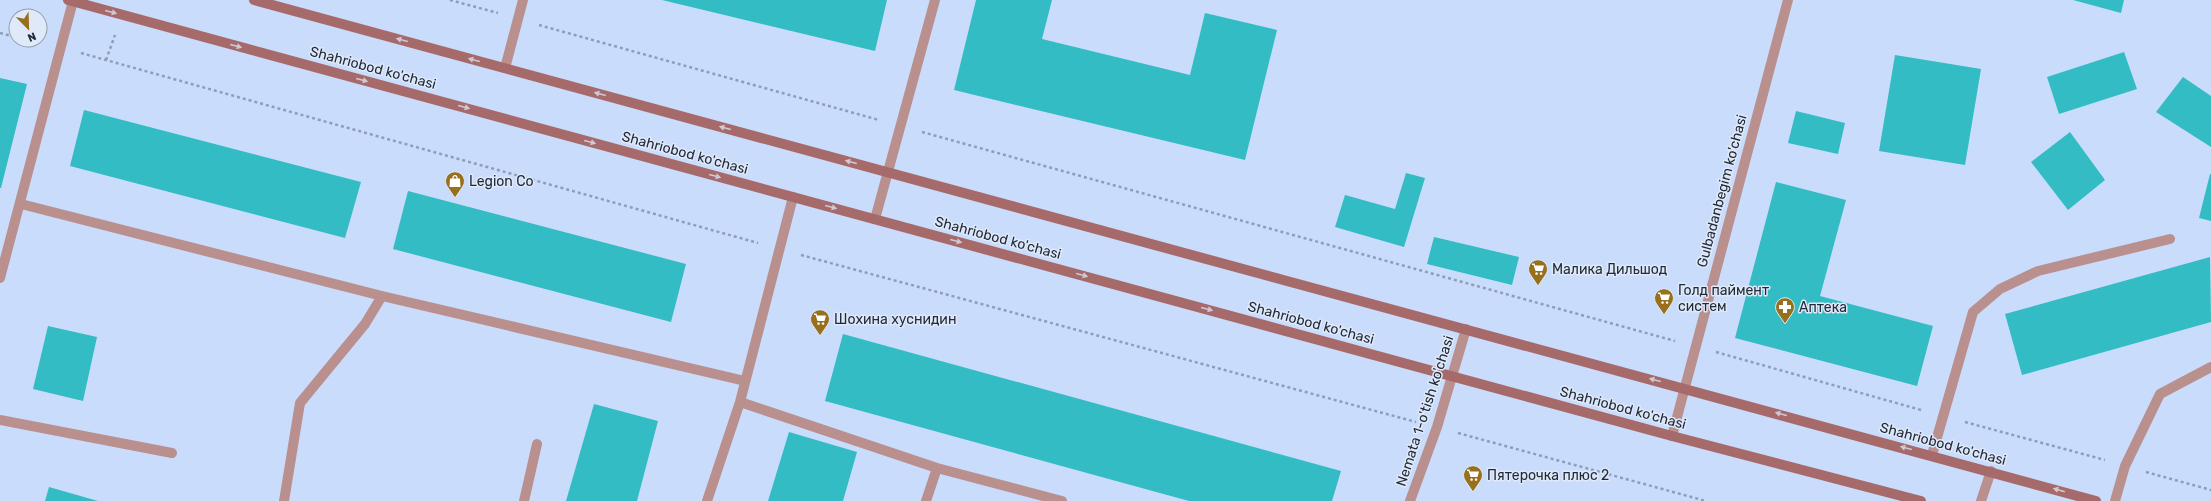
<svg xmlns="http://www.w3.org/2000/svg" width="2211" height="501" font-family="Rubik,sans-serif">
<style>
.building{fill:#33bcc3}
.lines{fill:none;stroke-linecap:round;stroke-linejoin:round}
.path{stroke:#8e9eb8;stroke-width:2.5;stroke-dasharray:3 3;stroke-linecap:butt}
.service{stroke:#b9908e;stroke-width:10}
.minor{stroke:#b9908e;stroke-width:10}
.secondary{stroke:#a56a69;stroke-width:10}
.oneway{fill:#d0c9d5}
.labels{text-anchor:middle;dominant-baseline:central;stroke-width:3;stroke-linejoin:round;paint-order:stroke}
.street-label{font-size:14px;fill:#212a38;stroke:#dfe9f9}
.poi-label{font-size:14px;fill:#212a38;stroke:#dfe9f9;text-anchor:start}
</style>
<rect width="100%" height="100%" fill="#c9dcfc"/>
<!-- building -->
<path class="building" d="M 662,0 L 887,0 L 875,51 Z
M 976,0 L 1052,0 L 1042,39 L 1190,75 L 1205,13 L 1277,30 L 1245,160 L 954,90 Z
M 2073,0 L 2124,0 L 2121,13 Z
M 2124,52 L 2137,89 L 2059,114 L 2047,77 Z
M 1895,55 L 1981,69 L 1965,165 L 1879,151 Z
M 2183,77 L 2211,96 L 2211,147 L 2156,112 Z
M 0,78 L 27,84 L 1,188 L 0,188 Z
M 84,110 L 361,182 L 345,238 L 70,166 Z
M 1796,111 L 1845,123 L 1838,154 L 1788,143 Z
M 2070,132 L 2105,180 L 2068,210 L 2031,162 Z
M 1406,173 L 1425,178 L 1404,247 L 1335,227 L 1345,195 L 1395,209 Z
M 2210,174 L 2211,174 L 2211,221 L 2199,218 Z
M 1776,182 L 1846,200 L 1820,296 L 1933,326 L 1917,386 L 1735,338 Z
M 408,191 L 686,264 L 671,322 L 393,249 Z
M 1434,237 L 1519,257 L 1512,285 L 1427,264 Z
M 2210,257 L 2211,322 L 2022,375 L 2005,314 Z
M 48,326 L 97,337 L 83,401 L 33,389 Z
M 843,334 L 1341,471 L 1332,501 L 1189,501 L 825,401 Z
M 594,404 L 658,421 L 637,501 L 566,501 Z
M 789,432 L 857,452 L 843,501 L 768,501 Z
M 49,487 L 98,501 L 45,501 Z"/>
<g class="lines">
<!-- path -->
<path class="path" d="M 450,0 L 498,13
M 539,25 L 879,120
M 0,33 L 16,37
M 30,40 L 39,42
M 81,53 L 758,243
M 106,60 L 115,35
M 922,132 L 1675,341
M 801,255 L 1416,422
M 1716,352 L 1921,410
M 1965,422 L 2105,460
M 1458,433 L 1706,501
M 2146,472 L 2211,490"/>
<!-- service -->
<path class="service" d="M 505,68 L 523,0
M 21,204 L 382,296 L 745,381
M 875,219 L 935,0
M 0,278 L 73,1
M 740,402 L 937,468 L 1062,501
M 0,420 L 172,453
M 1932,455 L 1973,312 L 2000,289 L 2038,271 L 2170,239
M 284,501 L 300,403 L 365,324 L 382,296
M 524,501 L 537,444
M 707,501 L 740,402 L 793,197
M 926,501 L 937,468
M 1981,501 L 1991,471
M 2115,501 L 2125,466 L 2160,394 L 2211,367"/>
<!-- minor -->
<path class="minor" d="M 1672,436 L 1788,0
M 1410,501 L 1437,427 L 1466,329"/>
<!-- secondary -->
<path class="secondary" d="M 68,0 L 1672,436 L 1921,501
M 254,0 L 2096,501"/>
</g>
<!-- one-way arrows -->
<defs><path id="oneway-solid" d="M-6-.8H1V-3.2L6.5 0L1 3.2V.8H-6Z"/></defs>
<g class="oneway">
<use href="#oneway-solid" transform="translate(111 12) rotate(15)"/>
<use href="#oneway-solid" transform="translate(402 40) rotate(-165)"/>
<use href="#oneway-solid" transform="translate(236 46) rotate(15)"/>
<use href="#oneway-solid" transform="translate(474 60) rotate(-165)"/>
<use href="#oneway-solid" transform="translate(362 80) rotate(15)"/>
<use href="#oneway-solid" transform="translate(600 94) rotate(-165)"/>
<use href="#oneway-solid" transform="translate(464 107) rotate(15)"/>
<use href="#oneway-solid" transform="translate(725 128) rotate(-165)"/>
<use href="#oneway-solid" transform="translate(590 142) rotate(15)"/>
<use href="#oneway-solid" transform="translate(851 162) rotate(-165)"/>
<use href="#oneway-solid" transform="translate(715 176) rotate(15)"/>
<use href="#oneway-solid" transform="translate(831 207) rotate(15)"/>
<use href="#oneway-solid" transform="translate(956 241) rotate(15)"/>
<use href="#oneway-solid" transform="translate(1082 275) rotate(15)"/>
<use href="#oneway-solid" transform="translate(1207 309) rotate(15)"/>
<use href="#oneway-solid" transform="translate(1655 380) rotate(-165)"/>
<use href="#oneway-solid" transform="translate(1781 414) rotate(-165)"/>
<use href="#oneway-solid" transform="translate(1906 448) rotate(-165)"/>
<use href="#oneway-solid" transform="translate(2059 490) rotate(-164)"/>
</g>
<!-- icons -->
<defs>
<g id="shop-pin" transform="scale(1)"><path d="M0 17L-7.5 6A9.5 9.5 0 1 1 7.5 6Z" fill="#986f1b" stroke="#dfe9f9"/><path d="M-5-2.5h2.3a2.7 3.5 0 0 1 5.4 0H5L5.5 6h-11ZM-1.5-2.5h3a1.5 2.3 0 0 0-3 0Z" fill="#fff"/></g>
<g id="supermarket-pin" transform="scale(1)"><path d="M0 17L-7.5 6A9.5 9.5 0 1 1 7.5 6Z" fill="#986f1b" stroke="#dfe9f9"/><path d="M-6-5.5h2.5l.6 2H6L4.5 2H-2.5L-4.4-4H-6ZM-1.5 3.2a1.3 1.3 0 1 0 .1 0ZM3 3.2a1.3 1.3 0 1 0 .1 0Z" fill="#fff"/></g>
<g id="pharmacy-pin" transform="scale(1)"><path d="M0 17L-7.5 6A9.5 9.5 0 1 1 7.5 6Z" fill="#986f1b" stroke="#dfe9f9"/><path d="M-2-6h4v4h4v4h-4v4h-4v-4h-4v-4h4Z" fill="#fff"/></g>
</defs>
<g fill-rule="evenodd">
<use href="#shop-pin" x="455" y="181"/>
<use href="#supermarket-pin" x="1538" y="269"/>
<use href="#supermarket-pin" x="1664" y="298"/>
<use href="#pharmacy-pin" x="1785" y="307"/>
<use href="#supermarket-pin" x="820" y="319"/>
<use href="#supermarket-pin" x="1473" y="475"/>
</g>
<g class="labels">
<!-- street labels -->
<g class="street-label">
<text transform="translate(373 68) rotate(15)">Shahriobod ko'chasi</text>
<text transform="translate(685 153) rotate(15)">Shahriobod ko'chasi</text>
<text transform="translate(1722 191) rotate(-75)">Gulbadanbegim ko'chasi</text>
<text transform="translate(998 238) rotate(15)">Shahriobod ko'chasi</text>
<text transform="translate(1311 323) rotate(15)">Shahriobod ko'chasi</text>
<text transform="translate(1623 408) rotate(15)">Shahriobod ko'chasi</text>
<text transform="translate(1425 411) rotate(-72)">Nemata 1-o'tish ko'chasi</text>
<text transform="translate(1943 444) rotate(15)">Shahriobod ko'chasi</text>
</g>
<!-- poi labels -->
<g class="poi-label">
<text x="469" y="181">Legion Co</text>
<text x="1552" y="269">Малика Дильшод</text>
<text x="1678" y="290">Голд паймент<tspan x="1678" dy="16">систем</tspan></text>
<text x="1799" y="307">Аптека</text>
<text x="834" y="319">Шохина хуснидин</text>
<text x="1487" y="475">Пятерочка плюс 2</text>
</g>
</g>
<!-- north arrow -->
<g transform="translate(28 28) rotate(157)"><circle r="19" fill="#dfe9f9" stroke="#939dac"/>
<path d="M0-3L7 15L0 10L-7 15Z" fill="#986f1b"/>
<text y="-6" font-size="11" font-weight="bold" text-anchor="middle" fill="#212a38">N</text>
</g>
</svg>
